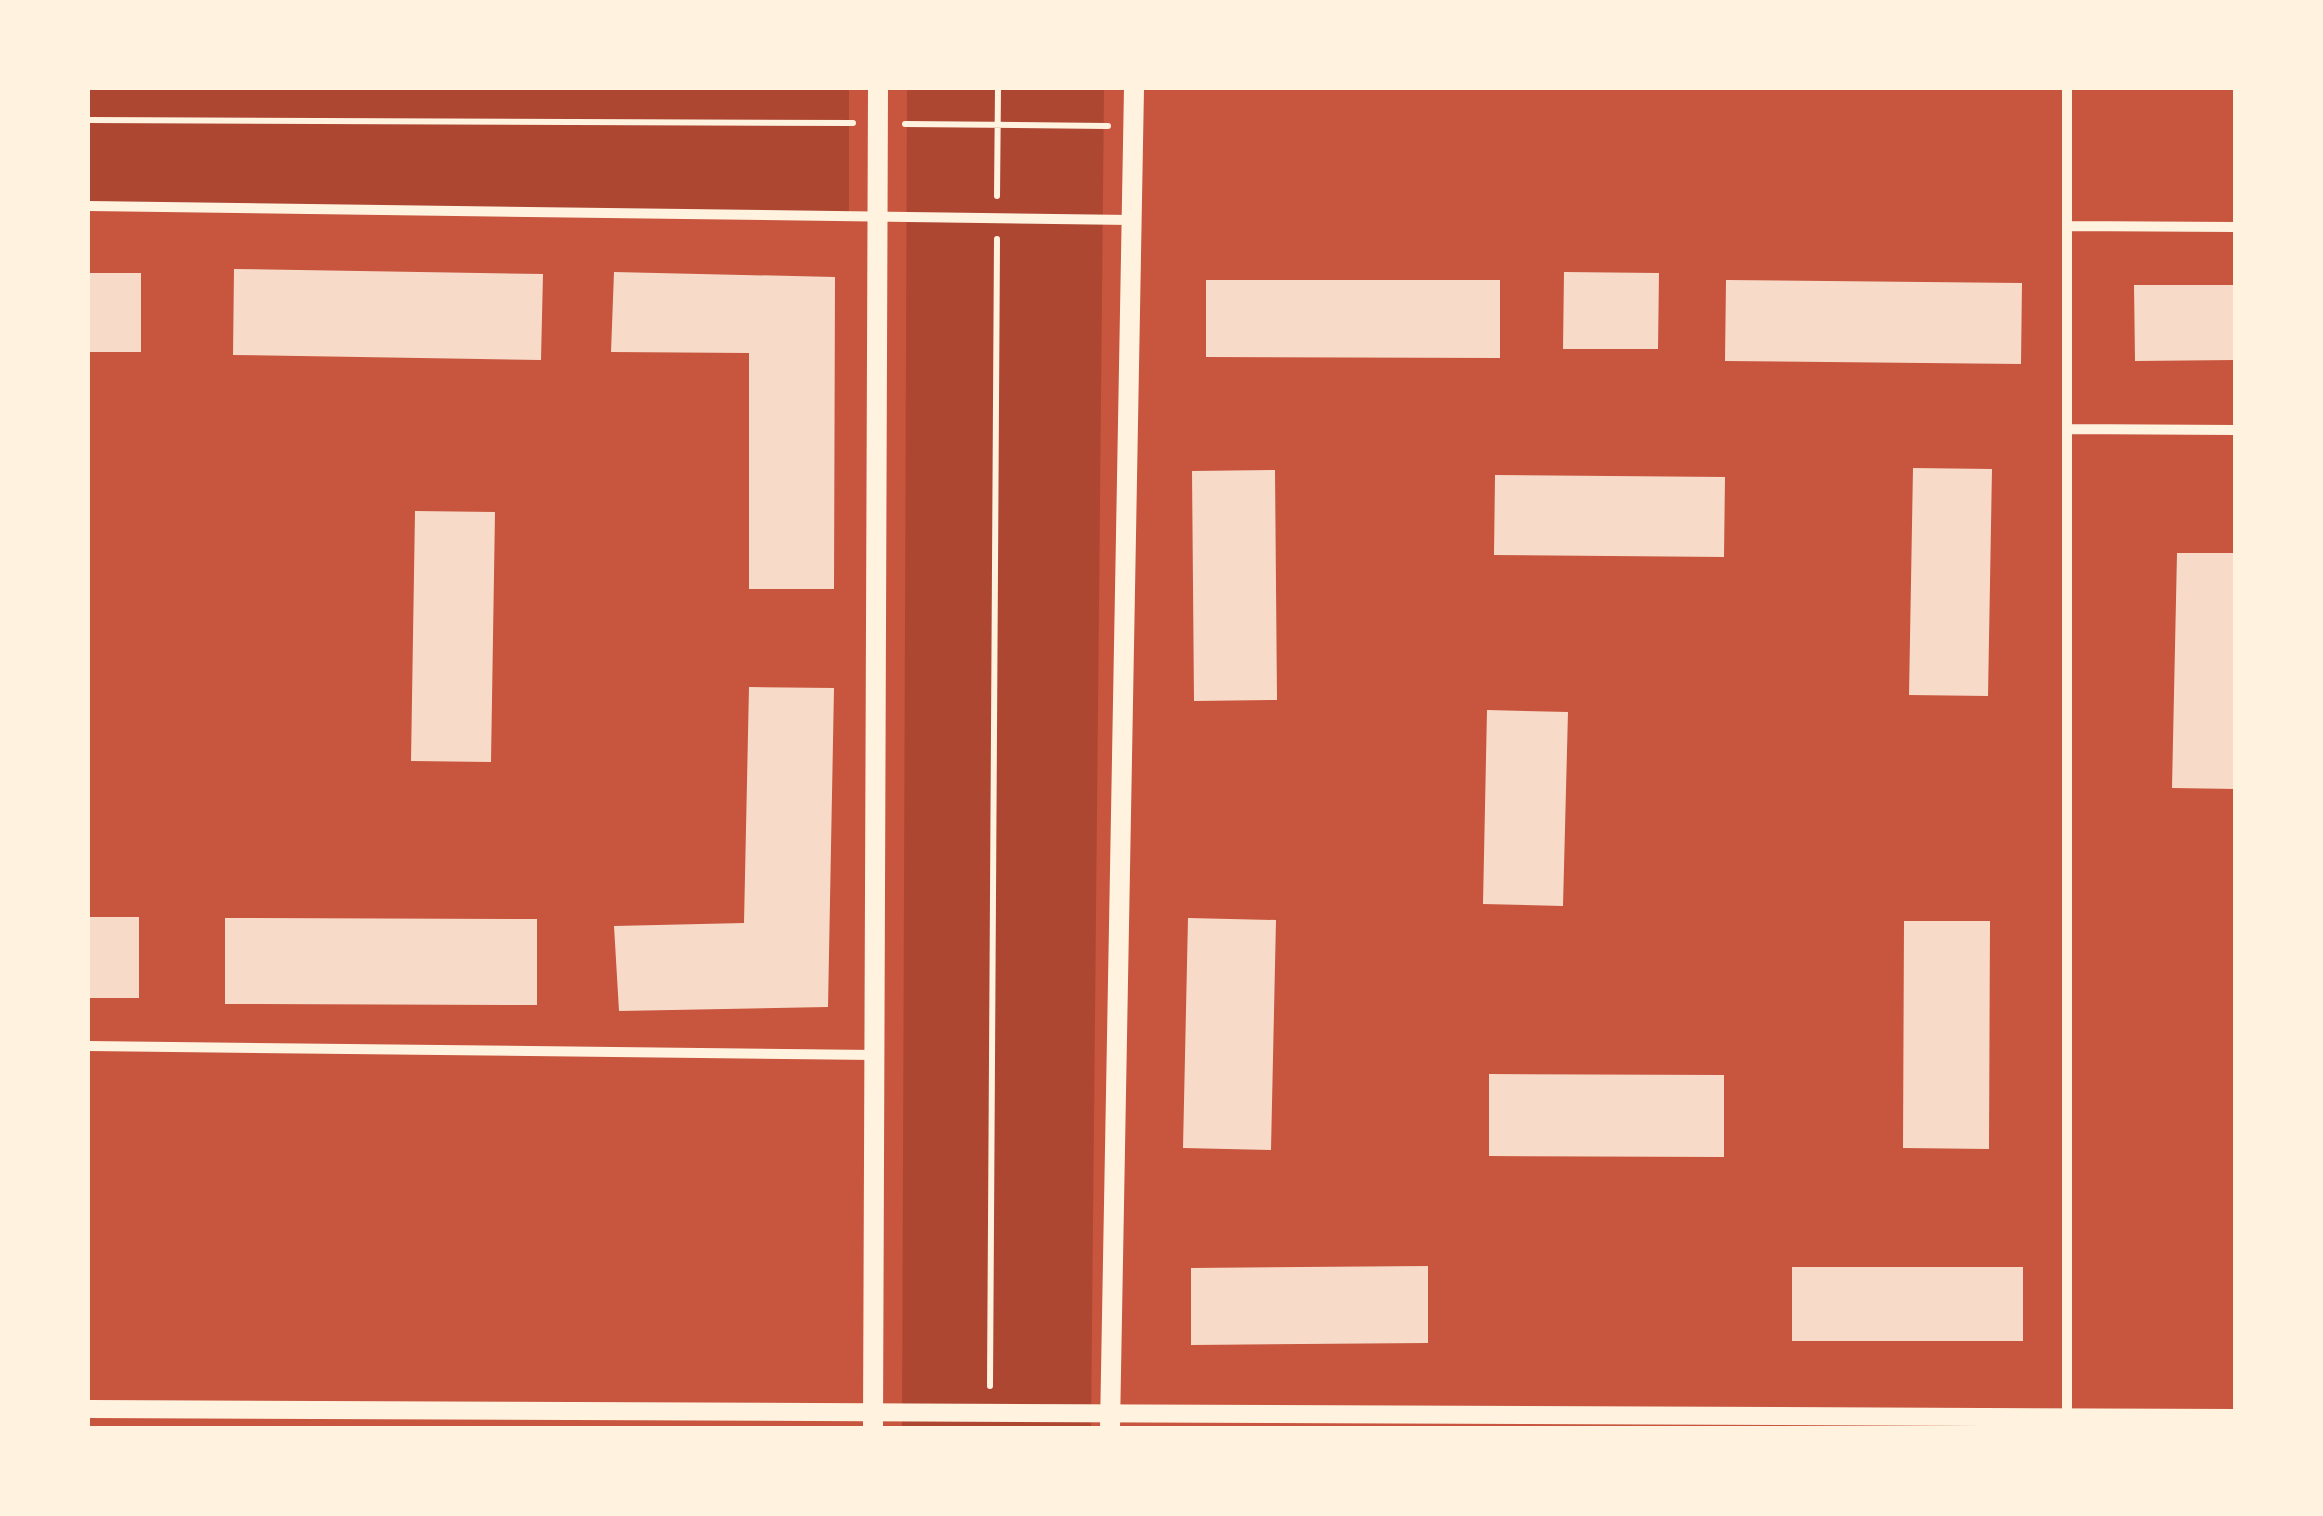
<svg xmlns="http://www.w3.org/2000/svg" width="2323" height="1516" font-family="'PT Serif',serif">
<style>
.green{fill:#ae4732}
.building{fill:#f7dbc8}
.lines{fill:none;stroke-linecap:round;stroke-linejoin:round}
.path{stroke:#fff3e0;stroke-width:6}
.minor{stroke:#fff3e0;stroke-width:10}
.tertiary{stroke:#fff3e0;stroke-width:18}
.secondary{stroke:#fff3e0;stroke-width:20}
</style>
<rect width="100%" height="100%" fill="#c8553d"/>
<!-- green -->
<path class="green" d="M 88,88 L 849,88 L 849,215 L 88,206 Z
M 907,88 L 1104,88 L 1091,1428 L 902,1428 Z"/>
<!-- building -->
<path class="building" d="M 234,269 L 543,274 L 541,360 L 233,355 Z
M 614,272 L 835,277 L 834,589 L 749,589 L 749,353 L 611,352 Z
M 1564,272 L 1659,273 L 1658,349 L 1563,349 Z
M 88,273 L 141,273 L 141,352 L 88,352 Z
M 1206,280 L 1500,280 L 1500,358 L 1206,357 Z
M 1726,280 L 2022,283 L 2021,364 L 1725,361 Z
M 2134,285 L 2236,285 L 2236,360 L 2135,361 Z
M 1913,468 L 1992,469 L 1988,696 L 1909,695 Z
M 1275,470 L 1277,700 L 1194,701 L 1192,471 Z
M 1495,475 L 1725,477 L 1724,557 L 1494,555 Z
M 415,511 L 495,512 L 491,762 L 411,761 Z
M 2177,553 L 2236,553 L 2236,789 L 2172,788 Z
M 749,687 L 834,688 L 828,1007 L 619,1011 L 614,926 L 744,923 Z
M 1487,710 L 1568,712 L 1563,906 L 1483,904 Z
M 88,917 L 139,917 L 139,998 L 88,998 Z
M 225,918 L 537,919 L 537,1005 L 225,1004 Z
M 1188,918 L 1276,920 L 1271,1150 L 1183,1148 Z
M 1904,921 L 1990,921 L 1989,1149 L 1903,1148 Z
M 1489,1074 L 1724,1075 L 1724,1157 L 1489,1156 Z
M 1428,1266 L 1428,1343 L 1191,1345 L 1191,1268 Z
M 1792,1267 L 2023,1267 L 2023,1341 L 1792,1341 Z"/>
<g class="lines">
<!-- path -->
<path class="path" d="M 88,120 L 853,123
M 905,124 L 1108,126
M 997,196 L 998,88
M 990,1386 L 997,239"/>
<!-- minor -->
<path class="minor" d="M 2067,88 L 2067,1416
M 88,206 L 1131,220
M 2067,226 L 2236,227
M 2067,429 L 2236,430
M 88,1046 L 875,1055"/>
<!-- tertiary -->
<path class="tertiary" d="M 88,1409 L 2236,1418"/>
<!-- secondary -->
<path class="secondary" d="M 873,1428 L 878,88
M 1110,1428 L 1134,88"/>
</g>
<!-- border -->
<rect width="2323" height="1516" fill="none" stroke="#fff3e0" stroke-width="180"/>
</svg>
